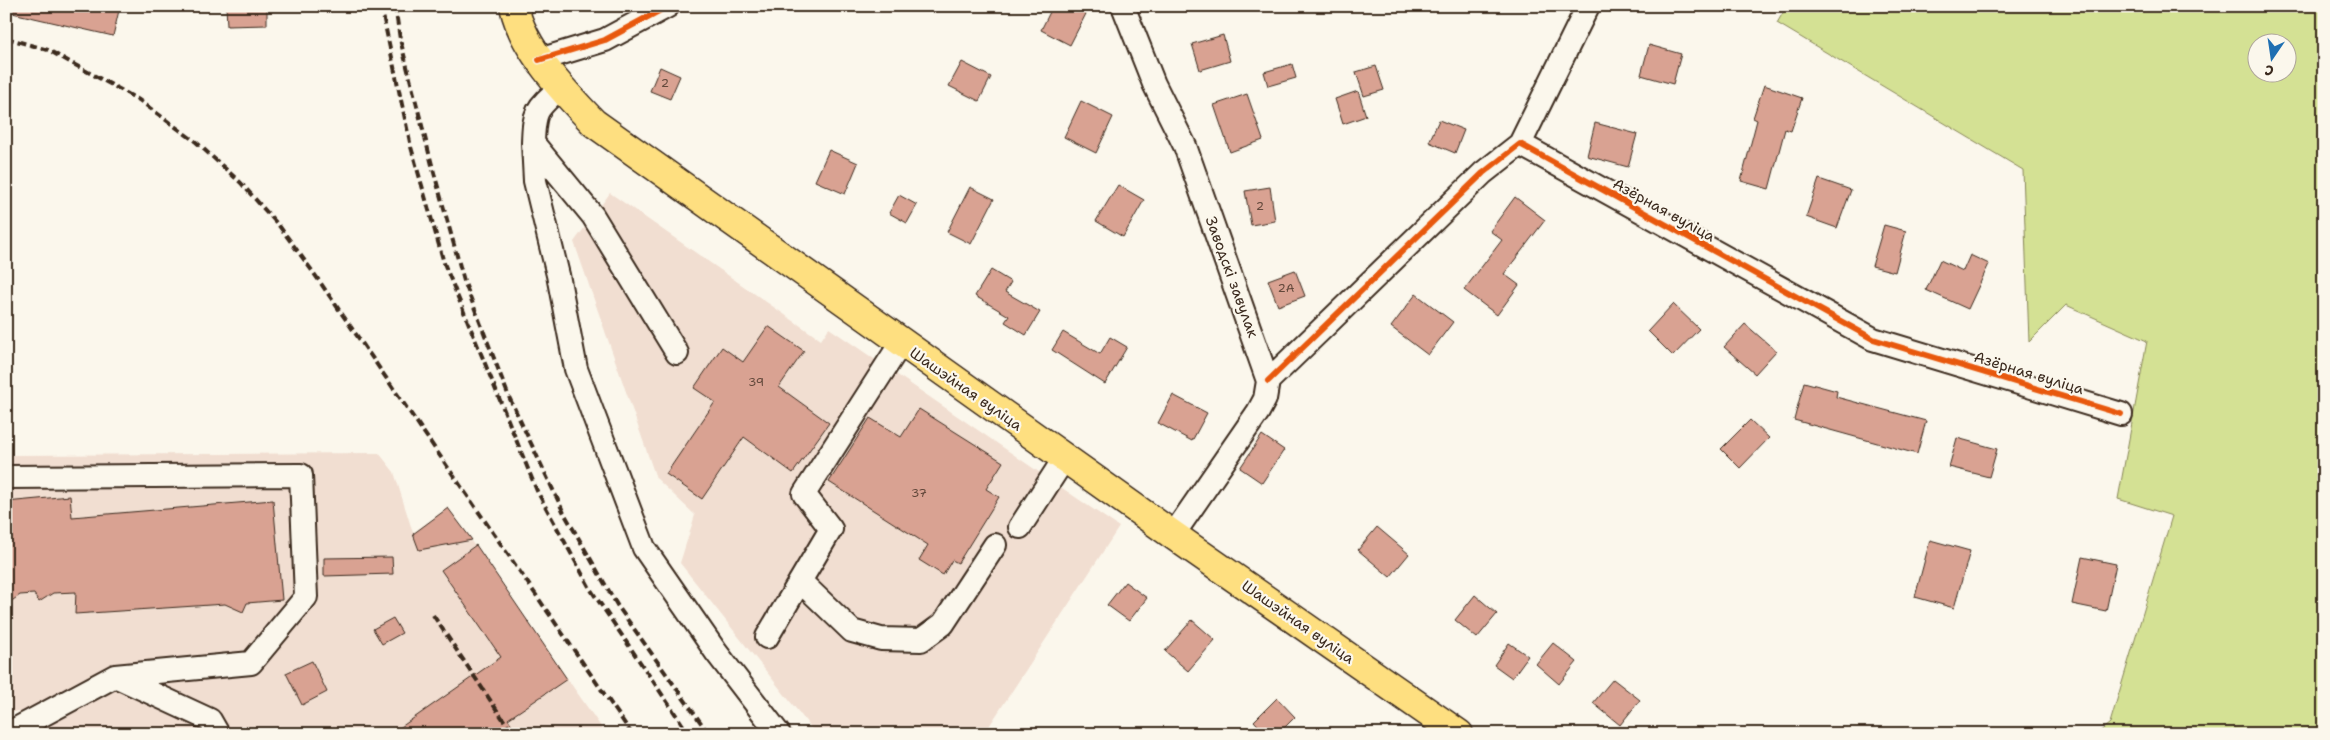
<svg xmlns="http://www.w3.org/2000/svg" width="2330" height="740" font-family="'Shantell Sans',sans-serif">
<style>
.built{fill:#f1ded1}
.green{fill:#d4e194;stroke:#888659;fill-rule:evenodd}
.building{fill:#d9a292;stroke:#3b2a1e}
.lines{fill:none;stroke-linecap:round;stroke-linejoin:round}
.minor-casing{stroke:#3b2a1e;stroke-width:26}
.major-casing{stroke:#3b2a1e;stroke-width:31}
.minor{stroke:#fbf7ec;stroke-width:22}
.major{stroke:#fedf80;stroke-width:28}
.rail{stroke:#3b2a1e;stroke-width:4;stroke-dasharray:8 4;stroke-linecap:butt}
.cycleway-casing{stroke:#fbf7ec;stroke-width:9}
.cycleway{stroke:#e8590c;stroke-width:6}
.labels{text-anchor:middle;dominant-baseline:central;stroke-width:4.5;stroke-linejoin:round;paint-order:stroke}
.number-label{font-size:12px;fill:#62483b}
.street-label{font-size:15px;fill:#3b2a1e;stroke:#fbf7ec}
</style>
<rect width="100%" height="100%" fill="#fbf7ec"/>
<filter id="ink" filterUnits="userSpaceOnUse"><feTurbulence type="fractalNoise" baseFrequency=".02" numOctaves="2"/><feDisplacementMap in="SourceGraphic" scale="10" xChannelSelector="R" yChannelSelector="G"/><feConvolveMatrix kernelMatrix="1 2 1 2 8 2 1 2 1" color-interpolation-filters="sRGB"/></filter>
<g filter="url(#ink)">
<!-- built -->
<path class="built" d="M 610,193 L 821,340 L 829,328 L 1119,527 L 984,734 L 816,734 L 680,563 L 695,515 L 656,478 L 574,242 Z
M 379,453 L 394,472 L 413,533 L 448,508 L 606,734 L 31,734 L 18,711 L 9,713 L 6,707 L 6,455 Z"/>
<!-- green -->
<path class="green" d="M 1787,6 L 2324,6 L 2324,734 L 2097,734 L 2110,723 L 2172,516 L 2118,499 L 2147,341 L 2066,305 L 2029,342 L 2023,170 L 1777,23 ZM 2258,42 L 2288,42 L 2288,72 L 2258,72 Z"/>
<!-- building -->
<path class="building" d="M 9,6 L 120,6 L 113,36 L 8,12 Z
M 226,6 L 267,6 L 267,25 L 227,26 Z
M 1053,6 L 1090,6 L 1070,45 L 1041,30 Z
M 1223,35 L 1230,61 L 1200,70 L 1192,44 Z
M 1649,45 L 1681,54 L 1673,84 L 1641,75 Z
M 962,62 L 991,77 L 979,101 L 949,86 Z
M 1292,64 L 1296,78 L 1268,86 L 1264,72 Z
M 1376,66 L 1384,90 L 1364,96 L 1356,72 Z
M 660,67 L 680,76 L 670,99 L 650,91 Z
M 1764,85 L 1802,98 L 1791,131 L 1785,129 L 1769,189 L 1741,181 L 1757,120 L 1753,118 Z
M 1358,91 L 1366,116 L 1343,124 L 1335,99 Z
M 1247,94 L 1263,140 L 1230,152 L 1214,105 Z
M 1081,101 L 1113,117 L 1096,153 L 1064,137 Z
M 1439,120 L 1464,130 L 1455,153 L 1429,142 Z
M 1595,123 L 1637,134 L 1628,167 L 1587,156 Z
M 829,150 L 858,163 L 845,194 L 815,181 Z
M 1819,179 L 1851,190 L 1837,228 L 1806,217 Z
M 1118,185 L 1144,200 L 1123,237 L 1096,221 Z
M 970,187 L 994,199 L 971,244 L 947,232 Z
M 1270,187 L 1275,221 L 1251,225 L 1245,191 Z
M 899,195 L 917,205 L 907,223 L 889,213 Z
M 1515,197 L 1545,220 L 1504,274 L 1519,285 L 1497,315 L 1464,290 L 1502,240 L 1490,231 Z
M 1884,225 L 1906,231 L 1895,272 L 1872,266 Z
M 1970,255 L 1989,264 L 1968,309 L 1926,290 L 1940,260 L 1963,271 Z
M 991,270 L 1011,282 L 1005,292 L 1040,312 L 1026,335 L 1005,322 L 1009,316 L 975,296 Z
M 1295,270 L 1305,296 L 1278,306 L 1268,280 Z
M 1416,294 L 1453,322 L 1428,355 L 1391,327 Z
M 1673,304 L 1699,329 L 1673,356 L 1648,331 Z
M 1745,324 L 1776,351 L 1755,374 L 1724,347 Z
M 768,326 L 804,351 L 779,387 L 829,423 L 793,473 L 744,437 L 702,499 L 666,474 L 715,402 L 694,388 L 722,347 L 743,362 Z
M 1063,332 L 1100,354 L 1110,337 L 1127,347 L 1105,384 L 1052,350 Z
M 1804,382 L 1837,391 L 1836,397 L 1926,421 L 1917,454 L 1794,420 Z
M 1173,395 L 1207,413 L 1192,441 L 1158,423 Z
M 919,409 L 1003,462 L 986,489 L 999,497 L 958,563 L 952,560 L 943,575 L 919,560 L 928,545 L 829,482 L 870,418 L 901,437 Z
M 1750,420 L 1769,438 L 1740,468 L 1721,449 Z
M 1262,435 L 1284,450 L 1262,483 L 1240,468 Z
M 1957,438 L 1997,449 L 1989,477 L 1949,467 Z
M 70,496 L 72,517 L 273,500 L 282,600 L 247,603 L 243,612 L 225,604 L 75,614 L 76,592 L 53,593 L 39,602 L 34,594 L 20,595 L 6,605 L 6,502 Z
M 448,508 L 472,540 L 419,550 L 413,534 Z
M 1377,527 L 1409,554 L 1390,577 L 1358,550 Z
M 1930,540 L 1970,551 L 1954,608 L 1915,597 Z
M 476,545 L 567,679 L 508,719 L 518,734 L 391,734 L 501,657 L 441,570 Z
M 392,557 L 393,574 L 324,576 L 324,558 Z
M 2082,557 L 2116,564 L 2106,611 L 2072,604 Z
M 1125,582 L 1147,598 L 1129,621 L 1107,605 Z
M 1475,595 L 1497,614 L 1477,638 L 1455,620 Z
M 393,618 L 402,633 L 382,644 L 373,629 Z
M 1192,620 L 1215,640 L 1188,671 L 1165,651 Z
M 1509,643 L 1528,656 L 1512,678 L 1494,665 Z
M 1553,643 L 1577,662 L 1559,684 L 1536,664 Z
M 312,661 L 327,692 L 302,705 L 286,673 Z
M 1613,679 L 1640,700 L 1620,725 L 1593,703 Z
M 1277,698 L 1295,717 L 1278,734 L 1266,734 L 1254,721 Z"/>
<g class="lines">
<!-- minor casing -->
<g class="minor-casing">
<path id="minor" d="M 1123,6 L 1154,84 L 1185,146 L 1268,381 L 1265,399 L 1258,412 L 1173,535
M 539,60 L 605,40 L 668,6
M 560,88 C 536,109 534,111 533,143 L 593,216 L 677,353
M 533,143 L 535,181 L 558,275 L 576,369 L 644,548 L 716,652 L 779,734
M 1520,144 L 1588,6
M 1268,381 L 1483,173 L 1520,144 L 1873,339 L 2121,414
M 6,477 L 301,475 L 306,597 L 251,663 L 115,676
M 1020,527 L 1064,459
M 800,581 L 852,631 L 881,639 L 921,640 L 943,624 L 995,545
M 767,637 L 831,529 L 804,494 L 901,343
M 7,734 L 115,676 L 210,720 L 218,734"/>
</g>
<!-- major casing -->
<g class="major-casing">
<path id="major" d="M 514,6 C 522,48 565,93 594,123 L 1173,535 L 1459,734"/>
</g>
<!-- minor -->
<use href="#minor" class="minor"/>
<!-- major -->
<use href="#major" class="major"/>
<!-- rail -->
<path class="rail" d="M 381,6 L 411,147 L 444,263 L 537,491 L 591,590 L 689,734
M 395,6 L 400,39 L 433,169 L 464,281 L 509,397 L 564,513 L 617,605 L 709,734
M 6,38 L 48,50 L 139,100 L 196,142 L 241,183 L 280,227 L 313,272 L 632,734
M 433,615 L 513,734"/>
<!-- cycleway casing -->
<g class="cycleway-casing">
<path id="cycleway" d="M 539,60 L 605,40 L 668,6
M 1268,381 L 1483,173 L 1520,144 L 1873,339 L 2121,414"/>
</g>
<!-- cycleway -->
<use href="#cycleway" class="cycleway"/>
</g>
</g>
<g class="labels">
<!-- number labels -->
<g class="number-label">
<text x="665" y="83">2</text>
<text x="1260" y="206">2</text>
<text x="1286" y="288">2А</text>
<text x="756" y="382">39</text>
<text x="919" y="493">37</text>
</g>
<!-- street labels -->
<g class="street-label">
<text transform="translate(1664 210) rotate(29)">Азёрная вуліца</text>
<text transform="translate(1232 277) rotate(70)">Заводскі завулак</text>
<text transform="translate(2029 373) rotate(17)">Азёрная вуліца</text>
<text transform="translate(966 389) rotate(35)">Шашэйная вуліца</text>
<text transform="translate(1298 622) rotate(35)">Шашэйная вуліца</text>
</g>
</g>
<!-- margin -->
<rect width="2330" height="740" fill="none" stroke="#fbf7ec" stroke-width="25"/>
<rect x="12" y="12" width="2305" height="715" fill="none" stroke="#3b2a1e" stroke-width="2" filter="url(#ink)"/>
<!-- north arrow -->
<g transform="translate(2272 58) rotate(193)"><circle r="24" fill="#fbf7ec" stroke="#aea59a"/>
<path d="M0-4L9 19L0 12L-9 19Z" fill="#1f6fb2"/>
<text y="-8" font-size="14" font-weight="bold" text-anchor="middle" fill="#3b2a1e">С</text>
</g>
</svg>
